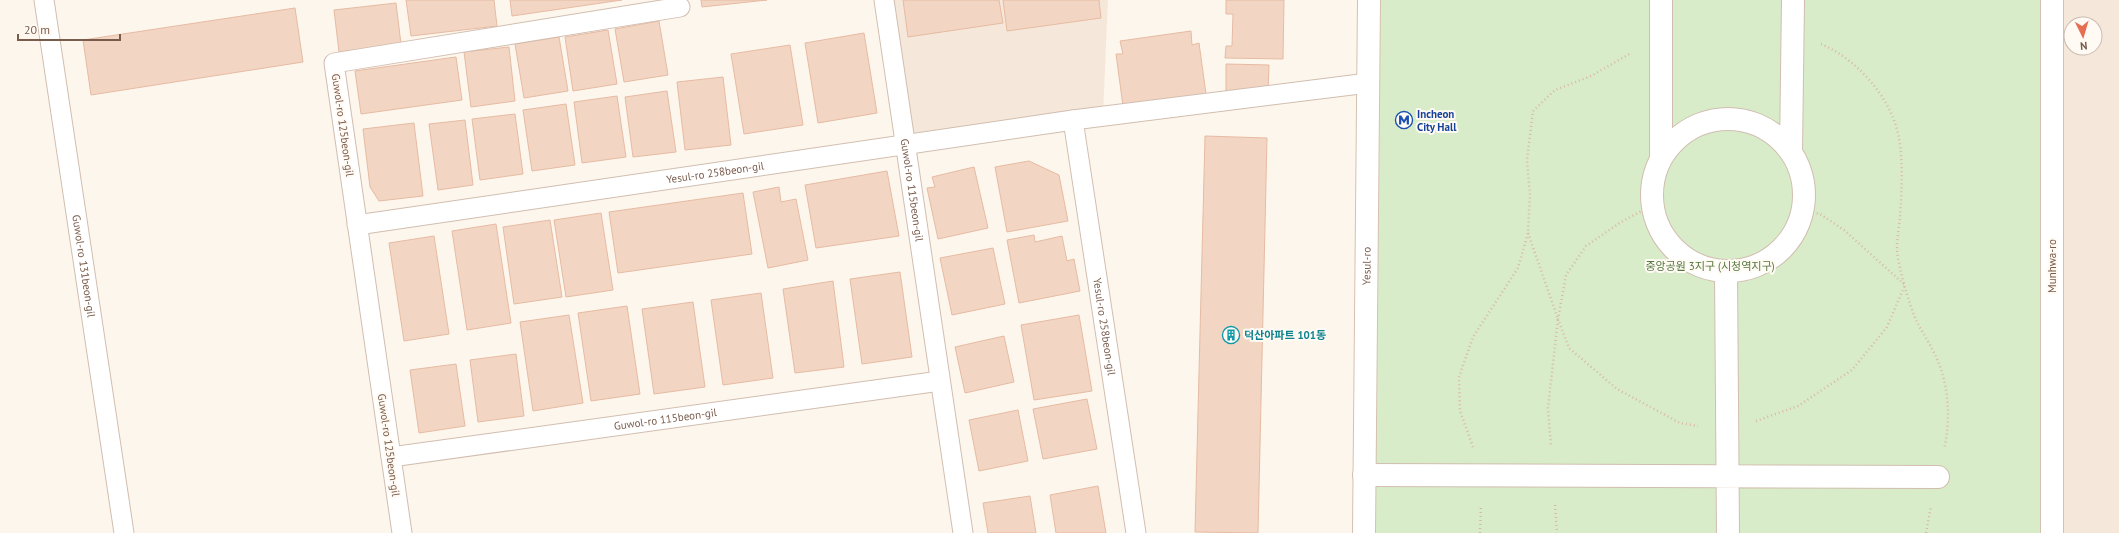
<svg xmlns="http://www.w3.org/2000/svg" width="2119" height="533" font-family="'PT Sans','Noto Sans KR',sans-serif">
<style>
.residential{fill:#f5e8da;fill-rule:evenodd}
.green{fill:#d8ecc9}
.building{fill:#f3d5c3;stroke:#e6bba3}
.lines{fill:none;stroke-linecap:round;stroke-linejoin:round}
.service-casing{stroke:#d1beb0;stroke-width:21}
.pedestrian-casing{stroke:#d1beb0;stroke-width:24}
.secondary-casing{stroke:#d6c0b0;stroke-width:24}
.path{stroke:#d9b8a5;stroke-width:2.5;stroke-dasharray:1 3;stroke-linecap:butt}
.service{stroke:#fff;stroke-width:19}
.pedestrian{stroke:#fff;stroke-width:22}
.secondary{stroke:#fff;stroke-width:22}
.labels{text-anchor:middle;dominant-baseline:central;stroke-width:4;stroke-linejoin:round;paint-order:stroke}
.transit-label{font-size:11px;font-weight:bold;fill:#164399;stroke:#fffaf3;text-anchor:start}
.street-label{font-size:11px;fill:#7a5c4d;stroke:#fffaf3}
.park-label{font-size:11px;fill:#537a41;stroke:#fffaf3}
.culture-label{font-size:11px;font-weight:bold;fill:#0d838f;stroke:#fffaf3;text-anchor:start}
</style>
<rect width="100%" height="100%" fill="#fdf6ec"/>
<!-- residential -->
<path class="residential" d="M 884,0 L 1108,0 L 1103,116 L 905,144 Z
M 2054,0 L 2119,0 L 2119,533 L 2053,533 ZM 2071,24 L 2095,24 L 2095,48 L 2071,48 Z"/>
<!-- green -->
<path class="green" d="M 1370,0 L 2052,0 L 2051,533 L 1367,533 Z"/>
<!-- building -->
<path class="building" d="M 406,0 L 494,0 L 497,26 L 411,36 Z
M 510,0 L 622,0 L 512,16 Z
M 701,0 L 767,0 L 702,7 Z
M 903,0 L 999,0 L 1003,23 L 908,37 Z
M 1003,0 L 1099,0 L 1101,18 L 1007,31 Z
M 1226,0 L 1284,0 L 1283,59 L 1225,58 L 1226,46 L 1232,46 L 1233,14 L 1226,14 Z
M 396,3 L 401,44 L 339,52 L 334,10 Z
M 295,8 L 303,62 L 91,95 L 83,40 Z
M 659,21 L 668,75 L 624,82 L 615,29 Z
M 608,30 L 617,84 L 573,91 L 565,37 Z
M 1191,31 L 1192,45 L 1199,43 L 1206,94 L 1123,106 L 1116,54 L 1123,54 L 1120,41 Z
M 864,33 L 877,113 L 818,123 L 805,43 Z
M 559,37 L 568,91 L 524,98 L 515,44 Z
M 790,45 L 803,125 L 744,134 L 731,54 Z
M 509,47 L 515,101 L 471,107 L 464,52 Z
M 456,57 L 462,100 L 361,114 L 355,71 Z
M 1226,64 L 1269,65 L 1268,92 L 1226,91 Z
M 723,77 L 731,145 L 685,150 L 677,82 Z
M 667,91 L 676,152 L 633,157 L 625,97 Z
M 617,96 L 626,157 L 582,163 L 574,102 Z
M 566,104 L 575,165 L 532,171 L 523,110 Z
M 515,114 L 523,174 L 480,180 L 472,119 Z
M 465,120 L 473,185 L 438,190 L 429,124 Z
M 414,123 L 423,196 L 379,201 L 370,187 L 363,129 Z
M 1205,136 L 1267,138 L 1258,533 L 1195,532 Z
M 1029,161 L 1059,175 L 1068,221 L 1007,232 L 995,167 Z
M 974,167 L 988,228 L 938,239 L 927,188 L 935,187 L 932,177 Z
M 887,171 L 899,236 L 816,248 L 805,185 Z
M 779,187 L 781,202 L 796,199 L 808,260 L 768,268 L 753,192 Z
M 743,193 L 752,254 L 618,273 L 609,212 Z
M 601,213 L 613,290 L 566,297 L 554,220 Z
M 550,220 L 562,297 L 514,304 L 503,227 Z
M 496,224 L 511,323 L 467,330 L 452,231 Z
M 1034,235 L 1035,242 L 1062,236 L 1067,261 L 1074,259 L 1080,291 L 1019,303 L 1007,240 Z
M 434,236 L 449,334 L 404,341 L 389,243 Z
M 993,248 L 1005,304 L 952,315 L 940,258 Z
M 900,272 L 912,357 L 862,364 L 850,279 Z
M 833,281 L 844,367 L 795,373 L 783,289 Z
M 761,293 L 773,378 L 723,385 L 711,300 Z
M 693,302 L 705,387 L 654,394 L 642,309 Z
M 627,306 L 640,394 L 591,401 L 578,313 Z
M 569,315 L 583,403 L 533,411 L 520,322 Z
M 1079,315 L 1092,391 L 1034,400 L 1021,325 Z
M 1004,336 L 1014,382 L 965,393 L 955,347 Z
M 516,354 L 524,416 L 478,422 L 470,360 Z
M 456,364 L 465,426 L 419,433 L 410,370 Z
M 1087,399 L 1097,449 L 1043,459 L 1033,409 Z
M 1018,410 L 1028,461 L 979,471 L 969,420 Z
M 1098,486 L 1106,533 L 1056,533 L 1050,495 Z
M 1030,496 L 1036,533 L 988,533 L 983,503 Z"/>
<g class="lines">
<!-- service casing -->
<g class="service-casing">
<g id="service">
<path id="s1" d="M 44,0 L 124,533"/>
<path id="s2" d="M 884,0 L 963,533"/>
<path id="s3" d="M 1073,120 L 1136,533"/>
<path id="s4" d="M 357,225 L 1073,120 L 1368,83"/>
<path id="s5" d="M 391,457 L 940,381"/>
<path d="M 402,533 L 334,63 L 680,7"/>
</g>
</g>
<!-- pedestrian casing -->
<g class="pedestrian-casing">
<path id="pedestrian" d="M 1661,0 L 1661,155
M1652 195a76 76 0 1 1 152 0a76 76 0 1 1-152 0Z
M 1791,150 L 1793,0
M 1726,271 L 1728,533
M 1364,475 L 1938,477"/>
</g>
<!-- secondary casing -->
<g class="secondary-casing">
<g id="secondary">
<path d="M 2052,0 L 2052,533"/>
<path id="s6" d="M 1364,533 L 1369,0"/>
</g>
</g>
<!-- path -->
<path class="path" d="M 1821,44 C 1854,58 1885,91 1896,126 C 1904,152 1902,190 1900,217 C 1899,227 1897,239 1897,250 C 1898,266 1910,308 1917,322 C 1923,334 1931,345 1936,357 C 1949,384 1951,420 1944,449
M 1651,206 L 1621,222 L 1586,246 L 1566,275 L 1558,319 L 1569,348 L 1617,389 L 1680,423 L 1698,426
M 1528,233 L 1558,319 L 1548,408 L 1551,446
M 1756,421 L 1798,406 L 1852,370 L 1887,327 L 1905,285 L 1844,230 L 1820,214 L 1802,210
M 1473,447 L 1460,411 L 1459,377 L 1473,337 L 1518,268 L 1528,233 L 1530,195 L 1527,160 L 1533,111 L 1555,90 L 1591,76 L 1631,53
M 1555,505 L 1557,533
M 1480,533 L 1481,505
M 1926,533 L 1931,506"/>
<!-- service -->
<use href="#service" class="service"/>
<!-- pedestrian -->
<use href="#pedestrian" class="pedestrian"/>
<!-- secondary -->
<use href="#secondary" class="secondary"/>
</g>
<!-- icons -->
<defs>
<g id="metro-ring" transform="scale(0.9)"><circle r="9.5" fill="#fffaf3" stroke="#1a4fb4" stroke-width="1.5"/><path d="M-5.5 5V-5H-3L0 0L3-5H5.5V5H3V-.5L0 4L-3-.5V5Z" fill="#1a4fb4"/></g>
<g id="building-ring" transform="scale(0.9)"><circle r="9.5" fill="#fffaf3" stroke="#0f9aa8" stroke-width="1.5"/><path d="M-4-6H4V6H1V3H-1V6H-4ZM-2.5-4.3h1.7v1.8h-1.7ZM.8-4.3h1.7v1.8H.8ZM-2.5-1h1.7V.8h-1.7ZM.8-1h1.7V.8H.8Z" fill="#0f9aa8"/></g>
</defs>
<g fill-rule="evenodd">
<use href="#metro-ring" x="1404" y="120"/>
<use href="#building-ring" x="1231" y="335"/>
</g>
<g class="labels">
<!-- transit labels -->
<g class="transit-label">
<text x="1417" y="114">Incheon<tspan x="1417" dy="13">City Hall</tspan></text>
</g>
<!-- street labels -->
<g class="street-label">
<text transform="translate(343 125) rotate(82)">Guwol-ro 125beon-gil</text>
<text stroke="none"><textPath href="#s4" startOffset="362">Yesul-ro 258beon-gil</textPath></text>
<text stroke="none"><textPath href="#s2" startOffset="192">Guwol-ro 115beon-gil</textPath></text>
<text stroke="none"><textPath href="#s1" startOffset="269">Guwol-ro 131beon-gil</textPath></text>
<text stroke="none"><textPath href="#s6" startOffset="267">Yesul-ro</textPath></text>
<text transform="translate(2052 266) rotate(-90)">Munhwa-ro</text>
<text stroke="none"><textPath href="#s3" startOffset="209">Yesul-ro 258beon-gil</textPath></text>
<text stroke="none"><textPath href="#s5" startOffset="277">Guwol-ro 115beon-gil</textPath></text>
<text transform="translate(389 445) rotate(82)">Guwol-ro 125beon-gil</text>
</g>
<!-- park labels -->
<g class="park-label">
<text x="1710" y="266">중앙공원 3지구 (시청역지구)</text>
</g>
<!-- culture labels -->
<g class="culture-label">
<text x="1244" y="335">덕산아파트 101동</text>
</g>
</g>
<!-- north arrow -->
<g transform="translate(2083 36) rotate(175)"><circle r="19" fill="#fffaf3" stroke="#cabbb1"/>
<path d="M0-3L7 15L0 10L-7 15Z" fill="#e76f51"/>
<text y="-6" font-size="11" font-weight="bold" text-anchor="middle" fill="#7a5c4d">N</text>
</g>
<!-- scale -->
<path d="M18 34v6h102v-6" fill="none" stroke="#7a5c4d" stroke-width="2"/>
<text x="24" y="34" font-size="12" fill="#7a5c4d" stroke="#fffaf3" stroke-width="3" paint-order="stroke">20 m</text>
</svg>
